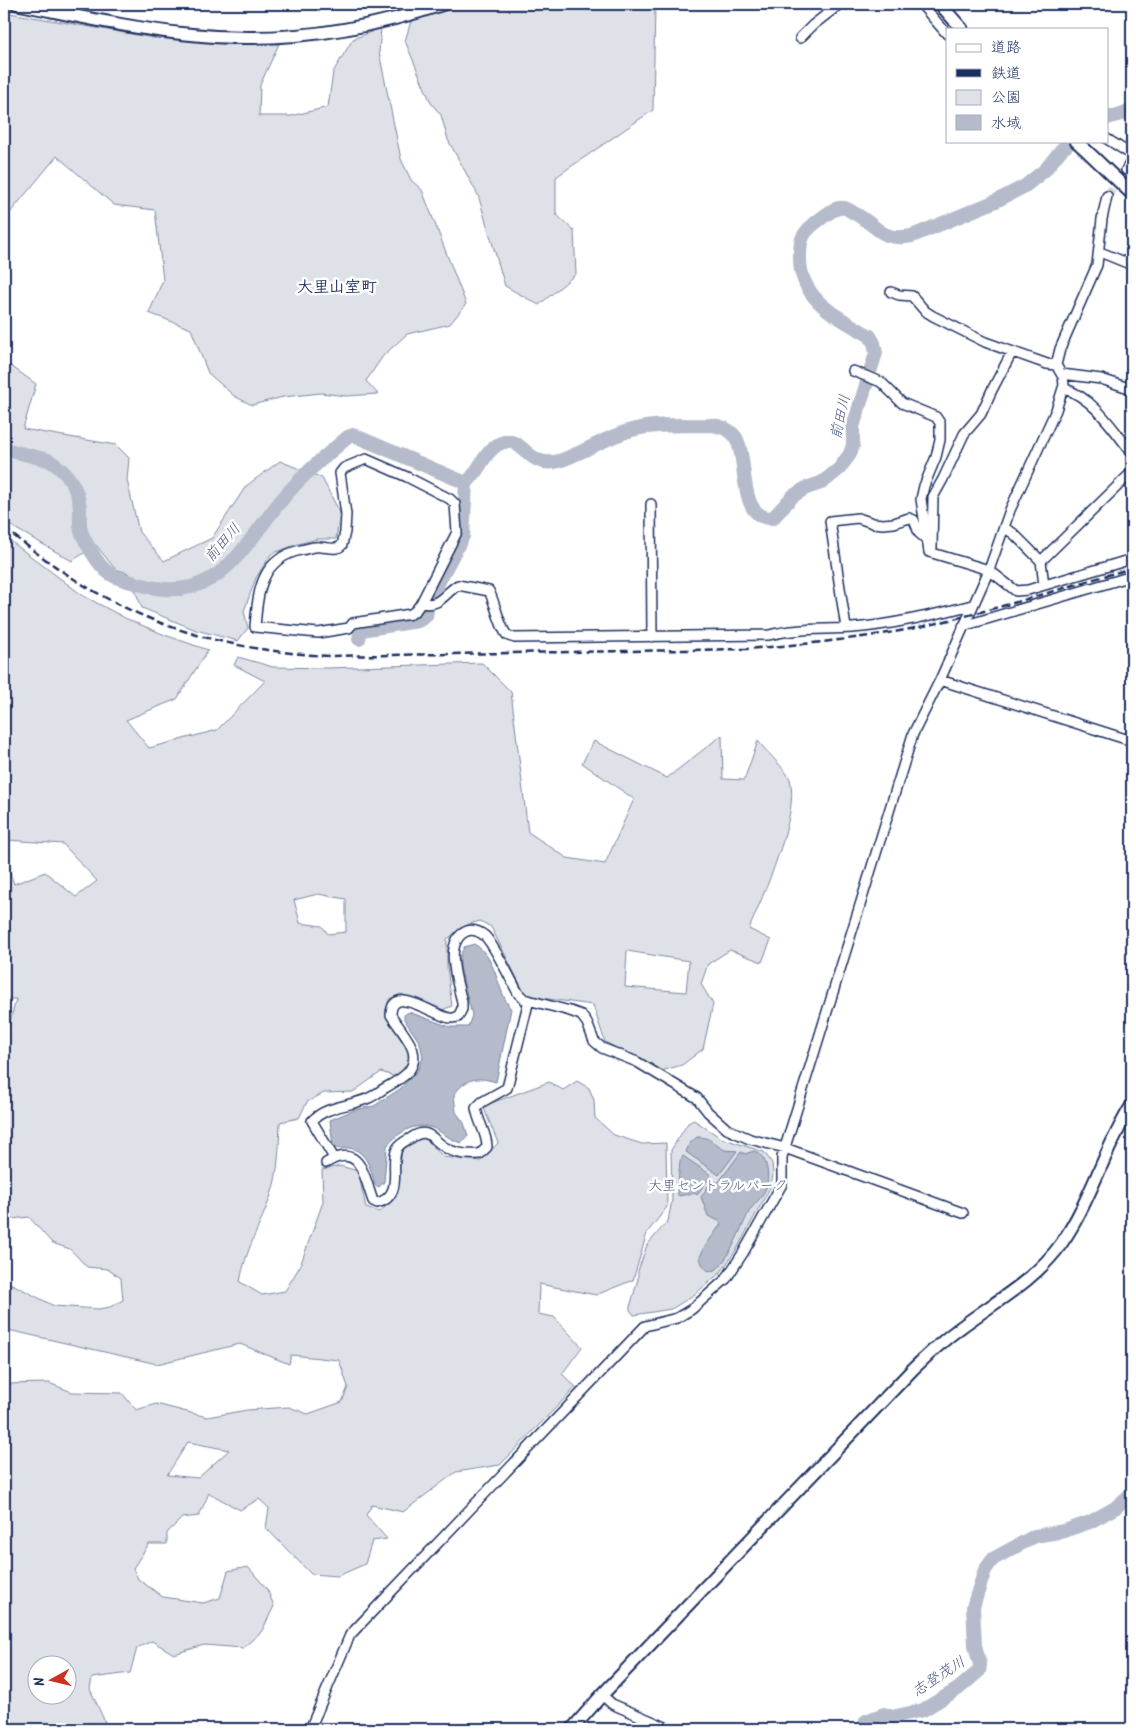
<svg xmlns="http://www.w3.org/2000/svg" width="1136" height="1733" font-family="Kalam,'Klee One',sans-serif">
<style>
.green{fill:#dee1e7;stroke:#7c88a2;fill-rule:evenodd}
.water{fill:#b5bbca;stroke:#77839f}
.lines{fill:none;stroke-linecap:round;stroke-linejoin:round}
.river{stroke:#b5bbca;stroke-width:14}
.minor-tunnel{stroke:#d1d5df;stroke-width:9;stroke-dasharray:9 4.5;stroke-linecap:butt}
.minor-casing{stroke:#1b2f5e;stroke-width:12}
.tertiary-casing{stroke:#1b2f5e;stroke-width:15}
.minor{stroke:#fff;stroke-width:9}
.tertiary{stroke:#fff;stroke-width:11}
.rail{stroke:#1b2f5e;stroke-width:2.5;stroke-dasharray:8 4;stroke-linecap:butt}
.tertiary-bridge-casing{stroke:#1b2f5e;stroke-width:15;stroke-linecap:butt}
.tertiary-bridge{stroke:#fff;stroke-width:11}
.labels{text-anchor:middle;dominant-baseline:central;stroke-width:5;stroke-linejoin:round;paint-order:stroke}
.park-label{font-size:14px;fill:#4c5c80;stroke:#fff}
.water-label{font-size:15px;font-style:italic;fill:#49597e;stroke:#fff}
.quarter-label{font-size:16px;font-weight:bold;fill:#1b2f5e;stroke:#fff}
</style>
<rect width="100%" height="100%" fill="#fff"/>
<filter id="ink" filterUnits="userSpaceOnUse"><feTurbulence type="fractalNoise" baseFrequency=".02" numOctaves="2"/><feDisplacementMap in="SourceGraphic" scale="10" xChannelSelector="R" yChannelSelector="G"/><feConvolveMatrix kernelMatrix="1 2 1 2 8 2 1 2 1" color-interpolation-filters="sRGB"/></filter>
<g filter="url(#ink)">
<!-- green -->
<path class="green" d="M 459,4 L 655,4 L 653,110 L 556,177 L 556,214 L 574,231 L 576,274 L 539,305 L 505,286 L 478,195 L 448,140 L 441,115 L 431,103 L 405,41 L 411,21 Z
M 4,12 L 154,38 L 279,44 L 260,85 L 259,116 L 291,116 L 328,107 L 333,72 L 353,39 L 381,28 L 379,52 L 401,159 L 411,180 L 422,190 L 466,304 L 450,324 L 407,334 L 383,356 L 366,381 L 378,394 L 346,396 L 321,393 L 283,397 L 252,405 L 234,396 L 208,373 L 191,329 L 149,313 L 163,280 L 155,210 L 114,205 L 57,156 L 9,214 L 8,226 L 4,227 Z
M 4,361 L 36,384 L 23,429 L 116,445 L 129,458 L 127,480 L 139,532 L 164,561 L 212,538 L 246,486 L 280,461 L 322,478 L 340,513 L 336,539 L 317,539 L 298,544 L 271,554 L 256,578 L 244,611 L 248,628 L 238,641 L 196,630 L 142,608 L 128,573 L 115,569 L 96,545 L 72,561 L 4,522 Z
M 4,536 L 82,595 L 125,618 L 165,635 L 208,650 L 177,699 L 126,720 L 149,748 L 217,730 L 265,681 L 234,665 L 238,657 L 273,667 L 327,668 L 482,663 L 511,692 L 528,832 L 567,858 L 605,864 L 634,799 L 582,763 L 594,741 L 667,778 L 722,735 L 723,779 L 744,780 L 758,741 C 764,749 787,771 790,779 C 800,815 763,895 749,929 L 771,940 L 762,962 L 730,950 L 708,964 L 701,984 L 713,1004 L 703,1049 L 682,1065 L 661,1071 L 605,1042 L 593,1005 L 526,996 L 491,927 L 480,921 L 469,924 L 447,939 L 447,967 L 452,1006 L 442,1010 L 401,994 L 389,999 L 386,1015 L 409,1052 L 408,1067 L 396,1077 L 381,1072 L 353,1092 L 324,1093 L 307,1102 L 299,1118 L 280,1122 C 279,1146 279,1172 271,1195 C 261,1224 245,1251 240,1282 L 262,1295 L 285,1291 L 300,1266 L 323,1202 L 322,1170 L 340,1166 L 358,1171 L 366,1208 L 380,1212 L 396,1197 L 402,1150 L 424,1136 L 443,1157 L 481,1161 L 498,1143 L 483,1106 L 549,1082 L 563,1090 L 577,1081 L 589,1088 L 594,1100 L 595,1118 L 614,1135 L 642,1144 L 666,1143 L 667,1207 L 647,1233 L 633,1280 L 596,1295 L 539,1284 L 538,1314 L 554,1317 L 582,1347 L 562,1374 L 576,1387 L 500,1465 L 456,1472 L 403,1512 L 372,1505 L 366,1515 L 387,1539 L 372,1541 L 365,1564 L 338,1576 L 311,1574 L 266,1528 L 269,1508 L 259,1499 L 240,1510 L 209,1493 L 199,1516 L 182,1518 L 167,1533 L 167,1544 L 149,1544 L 133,1568 L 138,1579 L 163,1597 L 203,1603 L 220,1598 L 228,1571 L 248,1567 L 267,1589 L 274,1606 L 262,1631 L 243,1648 L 204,1645 L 174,1654 L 152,1641 L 137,1648 L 130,1673 L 92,1678 L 90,1689 L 105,1722 L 94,1729 L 4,1729 L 4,1384 L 49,1383 L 72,1392 L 122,1393 L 136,1410 L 156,1404 L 207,1417 L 247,1410 L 289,1407 L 308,1414 L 342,1402 L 348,1387 L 339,1360 L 291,1355 L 289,1364 L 240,1344 L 157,1364 L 4,1329 L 4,1286 L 12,1284 L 54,1306 L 98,1309 L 110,1307 L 123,1300 L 121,1278 L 107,1269 L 87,1267 L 70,1249 L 52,1243 L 29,1217 L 4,1220 L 4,1045 L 16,999 L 4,999 L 4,854 L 14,884 L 45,872 L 76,897 L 97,881 L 63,844 L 8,840 L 4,844 ZM 318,894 L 346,899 L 346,932 L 328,934 L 322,926 L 300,923 L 294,900 ZM 627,951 L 689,961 L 686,992 L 625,987 ZM 188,1442 L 229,1450 L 198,1478 L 167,1475 ZM 38,1666 L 68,1666 L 68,1696 L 38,1696 Z
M 694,1120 L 721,1138 L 764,1152 L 772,1163 L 773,1174 L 771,1186 L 738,1247 L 721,1272 L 695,1294 L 678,1305 L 671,1309 L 634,1315 L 630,1310 L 630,1307 L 638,1279 L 638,1271 L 647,1245 L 668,1221 L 672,1200 L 671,1150 L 688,1123 Z"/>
<!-- water -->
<path class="water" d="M 474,944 C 497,957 496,989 511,1009 L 496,1082 C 476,1076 466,1078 454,1095 L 456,1112 L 464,1123 L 468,1136 L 462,1143 C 451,1140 447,1136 437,1130 C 418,1120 399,1131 387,1146 L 384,1182 L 379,1187 L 375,1185 C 371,1170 367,1151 349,1148 C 343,1148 339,1150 333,1147 L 330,1120 L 354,1110 L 374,1106 L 400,1089 L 418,1070 L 423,1057 L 420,1043 L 404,1019 L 404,1015 L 409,1012 L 450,1027 L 468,1027 L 472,1015 L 460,967 L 460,957 L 464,947 Z
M 697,1137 C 710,1136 714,1145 725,1150 C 729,1151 733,1150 737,1151 L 719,1175 L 686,1152 L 689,1144 Z
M 754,1151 C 767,1155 769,1173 767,1184 C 765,1195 756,1202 750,1210 C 743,1223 727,1265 715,1270 C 706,1274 701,1264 700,1257 L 704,1248 L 721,1224 L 719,1221 L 708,1216 L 701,1197 L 712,1180 L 718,1183 L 741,1152 L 745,1154 Z
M 683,1156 L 711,1175 L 697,1195 L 694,1193 L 679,1196 L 677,1194 L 680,1161 Z"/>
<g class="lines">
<!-- river -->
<path class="river" d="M 1107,118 L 1132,111
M 4,449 L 48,460 C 66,470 78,487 80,508 C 80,516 79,523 81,531 C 83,538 88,545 91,551 C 106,576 112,577 139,584 C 215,607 239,552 280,502 C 300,477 324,457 348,437 L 353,435 L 466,483 C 480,472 485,447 504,442 C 522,437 528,466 554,462 C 562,461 569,457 576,454 C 595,446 615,433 636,429 C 658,423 690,426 713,425 C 721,427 728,428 734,435 C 750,453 735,520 773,518 L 793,496 L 806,488 L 821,483 L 828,478 L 839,469 L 850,454 L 853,445 L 853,427 L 876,353 L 874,343 L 870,336 C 838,317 799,300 800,257 C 800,241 801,235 814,224 C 822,218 834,206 844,208 C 847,208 852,212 854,213 C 879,226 880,242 912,236 L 996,201 L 1025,186 L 1045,170 L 1061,150 L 1072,141
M 359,639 L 361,630 L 418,621 L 426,616 L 429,600 L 463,536 L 466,483
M 864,1729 L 866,1721 L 884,1714 L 892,1717 L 923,1710 L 958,1689 L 979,1671 L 980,1665 L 975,1645 L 973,1607 L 985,1570 L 993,1559 L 1035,1536 L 1064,1531 L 1090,1522 L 1115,1508 L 1132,1493"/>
<!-- minor-tunnel -->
<path class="minor-tunnel" d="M 1107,196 L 1126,170"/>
<!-- minor casing -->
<g class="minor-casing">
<path id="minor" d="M 921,4 L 947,34
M 800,38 L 813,25 L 840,4
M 1107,139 L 1132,155
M 1126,170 L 1132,160
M 1100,252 L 1132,265
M 891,292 L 899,295 L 912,296 L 925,311 L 933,316 L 985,342 L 1047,364 L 1056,365
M 853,371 L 881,382 L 902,403 L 936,417 L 940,423 L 940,440 L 936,457 L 924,486 L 921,499 L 929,552 L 989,570 L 1016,591 L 1028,590 L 1132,559
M 1062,374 L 1101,379 L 1132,389
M 1063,388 C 1094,398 1113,429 1132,453
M 651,504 L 652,637
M 1004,528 L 1013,533 L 1041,561 L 1044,585
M 932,548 L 933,497 L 943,479 L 964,434 L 981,414 L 992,390 L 1012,352
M 1041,561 L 1132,472
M 421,603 L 457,532 L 455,504 L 450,499 L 407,477 L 366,459 L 344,468 L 340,473 L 346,514 L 345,532 L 342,545 C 337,551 327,547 320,547 C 313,546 307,549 301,550 C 260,559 258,592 255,627 L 318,633 L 349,628 L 353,623 L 411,614 L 416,610 L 421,603 C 441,607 443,594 458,585 L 489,591 C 495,602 500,628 507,635 C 510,637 512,637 515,638 L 769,635 C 795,628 824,630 852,628 C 892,625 933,615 972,605
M 963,626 L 1132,576
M 846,628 L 830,521 L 858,518 L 873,523 L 883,524 L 894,523 L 909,518 L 914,520 L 919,533 L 927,540
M 940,680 L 1132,741
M 334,1158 L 312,1121 C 325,1106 351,1106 369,1098 C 374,1096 380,1091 385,1088 C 399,1080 418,1071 413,1051 C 411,1041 397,1025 391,1015 C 391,982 436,1017 450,1018 C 451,1019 457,1017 458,1017 L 462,1009 L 462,1002 C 458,984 442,941 467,931 C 473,929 480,932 485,936 C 494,945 511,980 518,993 L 524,999 L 570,1011 L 581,1015 L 587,1023 L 594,1041 L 602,1048 L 637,1062 L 697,1098 L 708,1112 L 727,1129 L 750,1139 L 785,1148 L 963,1213
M 326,1163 C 361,1141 364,1177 373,1201 L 377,1203 C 406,1196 388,1162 398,1147 C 401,1143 407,1140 411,1138 C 429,1126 432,1140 446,1148 C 456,1154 469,1155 480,1154 L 487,1147 C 487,1133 478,1122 476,1108 L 482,1102 L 507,1088 L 529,1000
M 602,1695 L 612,1704 L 670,1729
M 310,1729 L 350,1635 L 645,1326 L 677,1318 L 692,1309 L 726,1279 L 743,1253 L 782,1184 L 782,1157 L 913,734 L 940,680 L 989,570 L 1010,510 L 1056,410 L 1064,385 L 1063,377 L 1056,365 L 1060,349 L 1097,265 L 1102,219 L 1107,196"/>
</g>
<!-- tertiary casing -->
<g class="tertiary-casing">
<path id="tertiary" d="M 17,4 C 73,15 129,28 186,34 C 273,44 361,32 444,4
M 940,4 L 962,29
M 1076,141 L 1088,152
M 572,1729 L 602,1695 L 913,1369 C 927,1356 941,1342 956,1331 C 992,1303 1034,1282 1061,1244 C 1091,1201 1104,1149 1132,1105"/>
</g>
<!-- minor -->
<use href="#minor" class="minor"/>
<!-- tertiary -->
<use href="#tertiary" class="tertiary"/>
<!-- rail -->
<path class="rail" d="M 4,528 C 35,552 66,576 101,595 C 172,635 249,652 330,656 L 747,649 C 805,644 863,639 920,627 C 992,611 1062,588 1132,568"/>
<!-- tertiary-bridge casing -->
<g class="tertiary-bridge-casing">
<path id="tertiary-bridge" d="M 1088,152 L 1132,194"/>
</g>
<!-- tertiary-bridge -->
<use href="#tertiary-bridge" class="tertiary-bridge"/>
</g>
</g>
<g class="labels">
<!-- park labels -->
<g class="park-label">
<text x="718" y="1186">大里セントラルパーク</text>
</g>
<!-- water labels -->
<g class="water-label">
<text transform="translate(841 417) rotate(-77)">前田川</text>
<text transform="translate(223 543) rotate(-48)">前田川</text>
<text transform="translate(939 1677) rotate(-33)">志登茂川</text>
</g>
<!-- quarter labels -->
<g class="quarter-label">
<text x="337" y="287">大里山室町</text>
</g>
</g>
<!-- margin -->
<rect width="1136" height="1733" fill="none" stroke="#fff" stroke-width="20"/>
<rect x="10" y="10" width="1116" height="1713" fill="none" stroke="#1b2f5e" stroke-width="2" filter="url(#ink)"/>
<!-- legend -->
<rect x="946" y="28" width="162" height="115" fill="#ffffff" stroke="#a4acbf"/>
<rect x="956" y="44" width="25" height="8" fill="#ffffff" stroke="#a4acbf"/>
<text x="991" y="52" font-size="15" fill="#1b2f5e">道路</text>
<rect x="956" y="69" width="25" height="8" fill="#1b2f5e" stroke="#a4acbf"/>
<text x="991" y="78" font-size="15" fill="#1b2f5e">鉄道</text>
<rect x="956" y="90" width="25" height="15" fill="#dee1e7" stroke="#a4acbf"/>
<text x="991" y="102" font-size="15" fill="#1b2f5e">公園</text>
<rect x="956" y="115" width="25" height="15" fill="#b5bbca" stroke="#a4acbf"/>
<text x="991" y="128" font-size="15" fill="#1b2f5e">水域</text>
<!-- north arrow -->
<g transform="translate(52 1680) rotate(262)"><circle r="24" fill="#ffffff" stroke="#a4acbf"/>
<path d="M0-4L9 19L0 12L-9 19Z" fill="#c8321e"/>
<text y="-8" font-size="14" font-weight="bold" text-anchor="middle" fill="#1b2f5e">N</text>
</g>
</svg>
